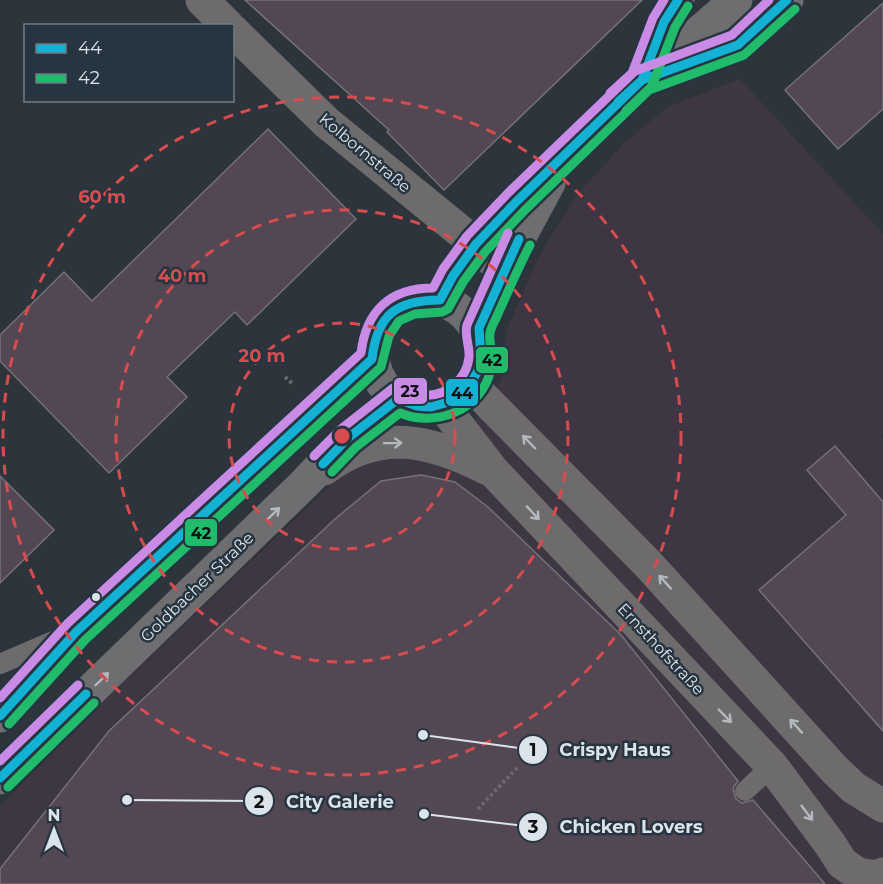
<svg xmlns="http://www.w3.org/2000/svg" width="883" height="884" font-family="Montserrat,sans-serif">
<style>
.commercial{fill:#3f3643}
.building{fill:#524752;stroke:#737278;stroke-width:1.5}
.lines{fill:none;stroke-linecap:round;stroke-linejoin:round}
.path{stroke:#686a6d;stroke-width:4;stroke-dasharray:3 3;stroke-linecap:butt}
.service{stroke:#6d6b6c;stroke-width:20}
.minor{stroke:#6d6b6c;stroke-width:33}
.secondary{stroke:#6e6d70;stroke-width:33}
.bus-1-casing{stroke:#273541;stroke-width:14}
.bus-2-casing{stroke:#273541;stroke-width:14}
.bus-3-casing{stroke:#273541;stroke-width:14}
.bus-1{stroke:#13b2d5;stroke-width:9}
.bus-2{stroke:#20bc6c;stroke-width:9}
.bus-3{stroke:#ca8be6;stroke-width:9}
.oneway{stroke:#b4b9bf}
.oneway2{stroke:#b5bac0}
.ring{fill:none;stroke:#d74d4f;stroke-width:3;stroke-dasharray:10 8}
.bus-dot{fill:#dbe3eb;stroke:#273541;stroke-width:2}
.labels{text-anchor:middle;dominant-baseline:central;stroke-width:5;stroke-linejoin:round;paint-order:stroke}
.street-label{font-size:16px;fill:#dbe3eb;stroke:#273541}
.centre{fill:#d74d4f;stroke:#273541;stroke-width:3}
.ring-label{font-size:18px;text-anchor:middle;font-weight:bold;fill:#d74d4f;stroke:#273541;stroke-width:5;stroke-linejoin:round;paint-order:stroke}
.leader{fill:none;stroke:#dbe3eb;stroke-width:2}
.callout-dot{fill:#dbe3eb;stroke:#273541;stroke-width:2}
.mark-label{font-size:18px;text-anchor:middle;font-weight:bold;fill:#111}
.callout-label{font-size:18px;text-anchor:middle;font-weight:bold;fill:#dbe3eb;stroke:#273541;stroke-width:5;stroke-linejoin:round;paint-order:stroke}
.line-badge{stroke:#273541;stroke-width:2}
.pale-badge-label{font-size:16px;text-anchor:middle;font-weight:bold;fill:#111}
</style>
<rect width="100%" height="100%" fill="#2d343b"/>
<!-- commercial -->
<path class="commercial" d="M 740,79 L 883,234 L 883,434 L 881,436 L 883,439 L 883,884 L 0,884 L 0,807 L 56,747 L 336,480 L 379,435 L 433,434 L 471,424 L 493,399 L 503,374 L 506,332 L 538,258 L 575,197 L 623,144 L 667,107 Z"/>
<!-- building -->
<path class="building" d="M 245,0 L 642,0 L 444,190 L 387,132 L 389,130 Z
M 883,3 L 883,109 L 838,149 L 785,90 Z
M 268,129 L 356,219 L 247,325 L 235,312 L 167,377 L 187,397 L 109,473 L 0,361 L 0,335 L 64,272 L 92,301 Z
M 835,446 L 883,502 L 883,731 L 759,590 L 846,515 L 807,470 Z
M 421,475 L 455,482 L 488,507 L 621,635 L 738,781 L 733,788 L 736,799 L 742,803 L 753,800 L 825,884 L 0,884 L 0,869 L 109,731 L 335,519 L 381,481 Z
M 0,476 L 54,530 L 0,583 Z"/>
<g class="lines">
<!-- path -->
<path class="path" d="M 285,377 L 292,383
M 478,809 L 517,768"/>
<!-- service -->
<path class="service" d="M 0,664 L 65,636
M 745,791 L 772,766"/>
<!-- minor -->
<path class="minor" d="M 202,0 L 228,26
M 232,30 L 326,122 L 476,244 L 502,270
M 471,385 L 647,563 L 835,770 L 854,788 L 883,806
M 443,406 L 493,471 L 772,766 L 830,844 L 842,863 L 858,874 L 877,877 L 883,874
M 324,469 C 380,427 430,440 488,469"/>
<!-- secondary -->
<path class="secondary" d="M 664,73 L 738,45 L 787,0
M 643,79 L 664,22 L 678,0
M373 353a54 54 0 1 1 108 0a54 54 0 1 1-108 0Z
M 440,300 L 453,276 L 476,244 L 516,202 L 613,107 L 736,0
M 478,333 L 502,270 L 549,183
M 0,716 L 76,632 L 372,359
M 0,778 L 304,484 L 348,438 L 398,399"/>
<!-- bus-1 casing -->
<g class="bus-1-casing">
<path id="bus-1" d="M 618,102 L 642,80 L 664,22 L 678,0
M 323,464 L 348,438 L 398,399 L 417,406 L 431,407 L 452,401 L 468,388 L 479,369 L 481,358 L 479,328 L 519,239
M 0,716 L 76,632 L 372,359 C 377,315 396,300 440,300 L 453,276 L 476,244 L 516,202 L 642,80 L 738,45 L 787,0
M 0,778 L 86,694"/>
</g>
<!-- bus-2 casing -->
<g class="bus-2-casing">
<path id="bus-2" d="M 626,111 L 652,86 L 675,27 L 688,6
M 332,472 L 356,447 L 400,413 C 436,428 482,410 491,369 C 495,354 488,344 490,333 C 491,327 495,321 497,316 C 508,292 518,268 530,245
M 9,724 L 85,640 L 381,367 L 389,336 L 399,321 L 415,314 L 442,312 L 448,309 L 463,282 L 485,252 L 525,210 L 649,90 L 744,55 L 795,9
M 8,787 L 94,703"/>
</g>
<!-- bus-3 casing -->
<g class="bus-3-casing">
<path id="bus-3" d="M 610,93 L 632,73 L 653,18 L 664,0
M 314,456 L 341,429 L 393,388 C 404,385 412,394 424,395 C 446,397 467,379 469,357 C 470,346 464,336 467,325 L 508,233
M 0,698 L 68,623 L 361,353 C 366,311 390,288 433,288 L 443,269 L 467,236 L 508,193 L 635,71 L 732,35 L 769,0
M 0,761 L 78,685"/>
</g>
<!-- bus-1 -->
<use href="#bus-1" class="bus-1"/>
<!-- bus-2 -->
<use href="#bus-2" class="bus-2"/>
<!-- bus-3 -->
<use href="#bus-3" class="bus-3"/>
</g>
<!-- one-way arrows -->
<defs><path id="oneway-shaft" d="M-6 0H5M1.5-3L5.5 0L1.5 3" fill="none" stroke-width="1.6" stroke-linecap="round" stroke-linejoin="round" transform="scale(1.5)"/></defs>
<g class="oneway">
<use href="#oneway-shaft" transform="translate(529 442) rotate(-134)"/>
<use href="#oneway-shaft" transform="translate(393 443) rotate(-1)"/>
<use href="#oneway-shaft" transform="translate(533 513) rotate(47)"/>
<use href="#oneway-shaft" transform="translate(665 582) rotate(-132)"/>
<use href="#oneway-shaft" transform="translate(725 716) rotate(46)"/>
<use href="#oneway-shaft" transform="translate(796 726) rotate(-132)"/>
<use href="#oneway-shaft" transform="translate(807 813) rotate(53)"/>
</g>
<g class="oneway2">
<use href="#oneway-shaft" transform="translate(273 514) rotate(-44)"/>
<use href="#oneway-shaft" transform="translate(102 679) rotate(-44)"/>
</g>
<!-- distance rings -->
<g class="ring">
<circle cx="342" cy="436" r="113"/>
<circle cx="342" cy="436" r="226"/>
<circle cx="342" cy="436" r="339"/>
</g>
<!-- markers -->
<circle class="bus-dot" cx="96" cy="597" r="5"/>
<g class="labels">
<!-- street labels -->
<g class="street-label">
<text transform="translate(365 153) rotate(40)">Kolbornstraße</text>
<text transform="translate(197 587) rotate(-44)">Goldbacher Straße</text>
<text transform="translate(661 649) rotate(47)">Ernsthofstraße</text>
</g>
</g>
<circle cx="342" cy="436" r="9" class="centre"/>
<g class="ring-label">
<text x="102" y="203">60 m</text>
<text x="182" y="282">40 m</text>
<text x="262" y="362">20 m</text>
</g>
<!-- callouts -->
<path class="leader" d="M423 735L533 750M127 800L259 801M424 814L533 827"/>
<g class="callout-dot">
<circle cx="423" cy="735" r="6"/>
<circle cx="127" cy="800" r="6"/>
<circle cx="424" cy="814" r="6"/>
<circle cx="533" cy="750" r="15"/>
<circle cx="259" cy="801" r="15"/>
<circle cx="533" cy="827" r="15"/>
</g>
<g class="mark-label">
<text x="533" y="756">1</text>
<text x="259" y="808">2</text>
<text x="533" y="833">3</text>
</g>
<g class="callout-label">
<text x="615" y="756">Crispy Haus</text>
<text x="340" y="808">City Galerie</text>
<text x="631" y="833">Chicken Lovers</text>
</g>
<g class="line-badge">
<rect x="475" y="346" width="34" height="28" rx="6" fill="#20bc6c"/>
<rect x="393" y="377" width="35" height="28" rx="6" fill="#ca8be6"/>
<rect x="445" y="378" width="34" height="29" rx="6" fill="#13b2d5"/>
<rect x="184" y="518" width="34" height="29" rx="6" fill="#20bc6c"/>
</g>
<g class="pale-badge-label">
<text x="492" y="366">42</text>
<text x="410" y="397">23</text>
<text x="462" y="399">44</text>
<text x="201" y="539">42</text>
</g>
<!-- legend -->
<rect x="24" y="24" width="210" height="78" fill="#273541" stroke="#6f7b85" stroke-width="1.5"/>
<rect x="36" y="44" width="30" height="9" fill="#13b2d5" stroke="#6f7b85" stroke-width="1.5"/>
<text x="78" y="54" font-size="18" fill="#dbe3eb">44</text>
<rect x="36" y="74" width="30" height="9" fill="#20bc6c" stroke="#6f7b85" stroke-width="1.5"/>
<text x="78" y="84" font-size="18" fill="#dbe3eb">42</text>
<!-- north arrow -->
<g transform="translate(54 830)" stroke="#273541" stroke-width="4.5" paint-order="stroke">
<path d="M0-4.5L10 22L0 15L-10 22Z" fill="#dbe3eb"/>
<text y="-9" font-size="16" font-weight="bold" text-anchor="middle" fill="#dbe3eb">N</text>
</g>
</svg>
